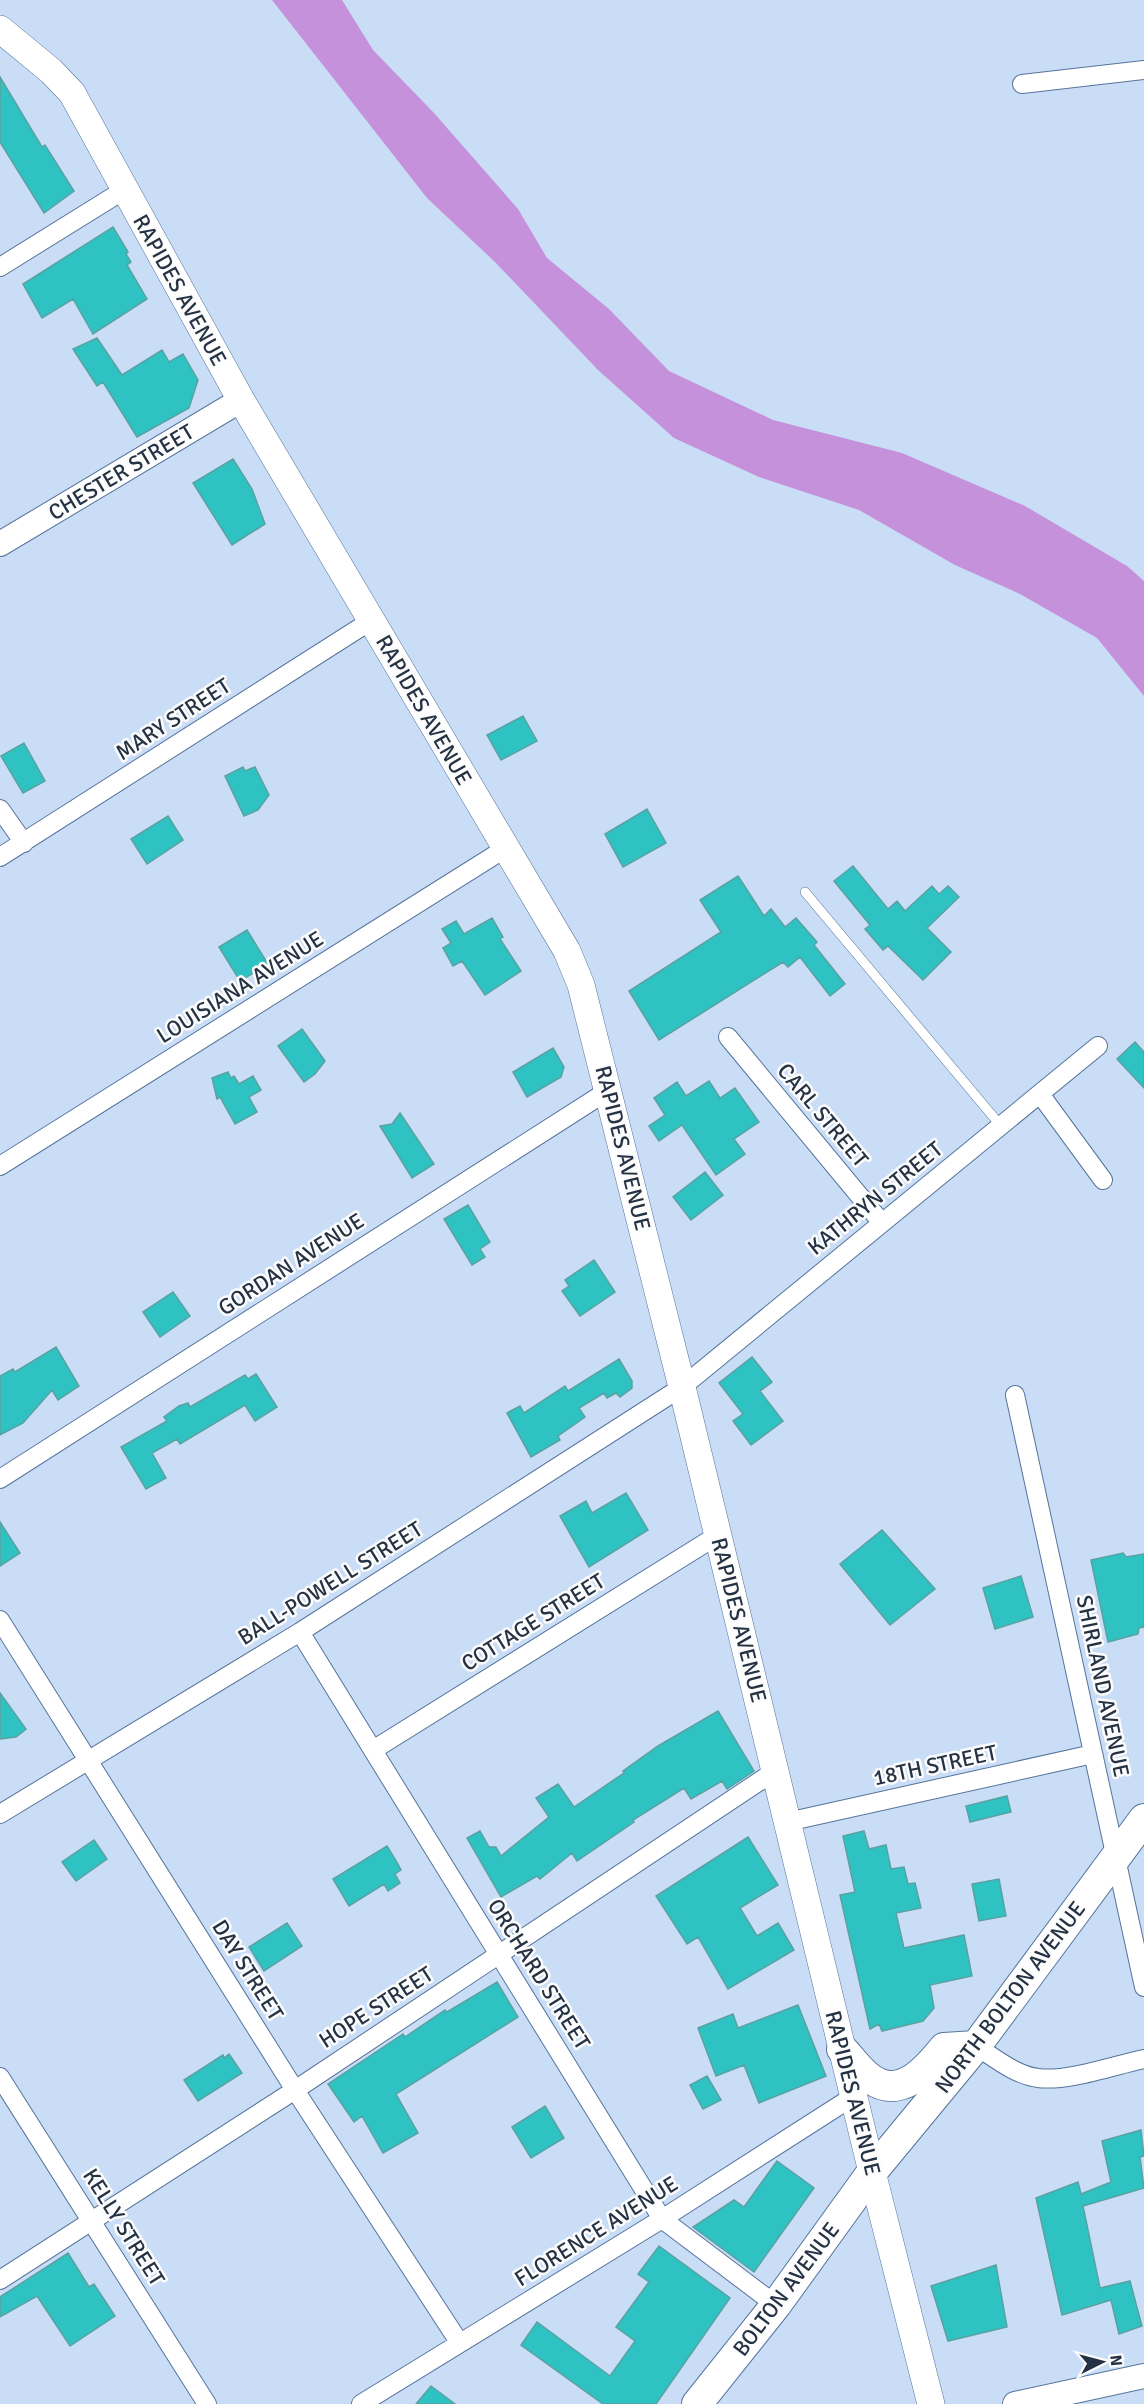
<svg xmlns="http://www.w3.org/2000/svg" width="1144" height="2404" font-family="Signika,sans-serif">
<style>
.water{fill:#c491da}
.building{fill:#2fc2c3;stroke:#5aa1a1;stroke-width:1.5}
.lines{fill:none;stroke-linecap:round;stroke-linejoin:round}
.service-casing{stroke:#56749b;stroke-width:10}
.minor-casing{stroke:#56749b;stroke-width:20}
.tertiary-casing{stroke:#56749b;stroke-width:26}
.secondary-casing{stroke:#56749b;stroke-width:28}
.primary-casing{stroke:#56749b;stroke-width:32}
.service{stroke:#fff;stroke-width:9}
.minor{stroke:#fff;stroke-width:18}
.tertiary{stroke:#fff;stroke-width:24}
.secondary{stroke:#fff;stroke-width:27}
.primary{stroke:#fff;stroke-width:30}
.labels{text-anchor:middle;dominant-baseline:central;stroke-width:5;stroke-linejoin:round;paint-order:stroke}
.street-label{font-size:22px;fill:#253243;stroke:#fcfcfc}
</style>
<rect width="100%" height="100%" fill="#c9ddf7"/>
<!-- water -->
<path class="water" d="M 272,0 L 342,0 L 373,50 L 434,113 L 518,209 L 547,258 L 609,309 L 669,371 L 773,420 L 902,453 L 1025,506 L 1127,566 L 1144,581 L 1144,696 L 1097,638 L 1020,594 L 955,565 L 859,510 L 759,477 L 674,438 L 598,370 L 496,263 L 427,198 Z"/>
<!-- building -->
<path class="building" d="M 0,77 L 42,147 L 45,145 L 74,191 L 44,213 L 0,142 Z
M 113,227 L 128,252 L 126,254 L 131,262 L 127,265 L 147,299 L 93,334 L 73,299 L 42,318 L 23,284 Z
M 97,338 L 122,375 L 162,350 L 169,362 L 183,354 L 198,380 L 189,408 L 137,437 L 103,382 L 97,386 L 73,349 Z
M 233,459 L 252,489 L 265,524 L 232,545 L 193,483 Z
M 523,716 L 537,741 L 501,760 L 487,735 Z
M 24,743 L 45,781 L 23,793 L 1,756 Z
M 243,767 L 245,771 L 255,767 L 269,795 L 258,810 L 244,816 L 225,776 Z
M 647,809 L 666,843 L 623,867 L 605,834 Z
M 168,816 L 183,840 L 147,864 L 131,839 Z
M 853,866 L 888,909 L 897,901 L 905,911 L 932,886 L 939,894 L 948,886 L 959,897 L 927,928 L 951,952 L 923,980 L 888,946 L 883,950 L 865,929 L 870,925 L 834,881 Z
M 738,876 L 764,916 L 771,909 L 785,927 L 796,918 L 817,942 L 814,945 L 845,984 L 830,996 L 800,957 L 788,967 L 783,962 L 659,1040 L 629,991 L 721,932 L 700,900 Z
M 492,918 L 503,937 L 500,939 L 521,971 L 485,995 L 462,961 L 453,966 L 443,948 L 451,943 L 442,929 L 456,921 L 464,934 Z
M 247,930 L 268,964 L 240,981 L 219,947 Z
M 302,1029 L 325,1061 L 315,1074 L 304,1082 L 278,1046 Z
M 1135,1042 L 1144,1052 L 1144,1088 L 1117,1059 Z
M 553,1048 L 564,1067 L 561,1077 L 527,1097 L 513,1072 Z
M 228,1072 L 231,1078 L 234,1076 L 239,1084 L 253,1076 L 261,1090 L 249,1097 L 257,1112 L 235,1124 L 220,1097 L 217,1099 L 212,1078 Z
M 709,1081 L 720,1098 L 735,1088 L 759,1122 L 734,1139 L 745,1154 L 716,1175 L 682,1125 L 659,1141 L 649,1126 L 665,1115 L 654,1098 L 677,1082 L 686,1096 Z
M 400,1113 L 434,1164 L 412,1178 L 380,1126 L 392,1124 Z
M 705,1172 L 723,1195 L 691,1220 L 673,1197 Z
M 468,1205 L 490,1242 L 480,1249 L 485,1257 L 472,1265 L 444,1219 Z
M 594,1260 L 615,1292 L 580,1316 L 562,1291 L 569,1286 L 565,1280 Z
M 173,1292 L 190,1316 L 160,1337 L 143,1312 Z
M 56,1347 L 79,1386 L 58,1400 L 52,1390 L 23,1423 L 0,1435 L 0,1376 L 13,1369 L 15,1372 Z
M 752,1357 L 772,1382 L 760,1391 L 783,1421 L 751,1445 L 733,1421 L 743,1414 L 719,1383 Z
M 619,1359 L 632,1381 L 632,1388 L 620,1397 L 616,1393 L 607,1398 L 604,1393 L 579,1408 L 585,1417 L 558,1436 L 560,1440 L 531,1457 L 507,1413 L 520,1406 L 524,1413 L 565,1386 L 568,1391 Z
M 256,1374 L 277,1407 L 255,1421 L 245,1405 L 180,1444 L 177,1439 L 152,1453 L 166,1478 L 146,1489 L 121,1447 L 167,1421 L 164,1417 L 179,1406 L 188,1403 L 190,1407 L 245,1375 L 248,1379 Z
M 626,1493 L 648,1530 L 589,1567 L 560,1516 L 586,1501 L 592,1513 Z
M 0,1522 L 20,1553 L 0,1566 Z
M 882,1530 L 935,1589 L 890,1625 L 840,1564 Z
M 1123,1553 L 1126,1557 L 1144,1554 L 1144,1627 L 1139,1628 L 1138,1634 L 1108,1642 L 1091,1560 Z
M 1021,1576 L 1033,1617 L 995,1629 L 983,1588 Z
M 0,1693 L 26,1729 L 16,1737 L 0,1739 Z
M 718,1711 L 754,1771 L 727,1789 L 722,1781 L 691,1799 L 684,1788 L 633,1820 L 634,1822 L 577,1861 L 572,1853 L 540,1879 L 537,1876 L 501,1897 L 467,1838 L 480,1831 L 489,1847 L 496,1847 L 501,1856 L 549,1817 L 536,1798 L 558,1784 L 574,1807 L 624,1773 L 623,1771 L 658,1746 Z
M 1007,1796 L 1011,1812 L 970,1822 L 966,1806 Z
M 864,1831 L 869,1849 L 886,1845 L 891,1869 L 904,1867 L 908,1884 L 915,1883 L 921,1908 L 896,1913 L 904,1948 L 964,1935 L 972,1976 L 930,1985 L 934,2008 L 923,2021 L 882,2031 L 879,2024 L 870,2029 L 840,1895 L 855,1892 L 843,1836 Z
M 748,1837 L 778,1885 L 740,1908 L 757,1936 L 778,1923 L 794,1950 L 728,1989 L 698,1937 L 687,1944 L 656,1896 Z
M 94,1840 L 107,1859 L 76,1881 L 62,1862 Z
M 387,1846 L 398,1864 L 401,1870 L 395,1874 L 400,1883 L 388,1891 L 384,1884 L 349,1906 L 333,1879 Z
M 999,1879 L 1006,1916 L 979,1921 L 972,1884 Z
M 287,1923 L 302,1946 L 264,1971 L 249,1947 Z
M 497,1982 L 518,2017 L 396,2094 L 418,2133 L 383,2153 L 362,2116 L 354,2122 L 328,2084 L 403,2034 L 405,2037 L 445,2010 L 447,2012 Z
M 798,2005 L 826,2076 L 759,2103 L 744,2065 L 716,2076 L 698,2028 L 733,2014 L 738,2028 Z
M 229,2054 L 242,2073 L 198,2101 L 184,2080 L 223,2055 L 224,2058 Z
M 707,2076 L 721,2100 L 703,2109 L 690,2085 Z
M 545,2106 L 564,2138 L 531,2158 L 512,2127 Z
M 1141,2130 L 1144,2156 L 1140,2157 L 1144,2188 L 1083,2206 L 1100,2288 L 1130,2281 L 1142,2326 L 1119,2334 L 1111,2300 L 1062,2315 L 1036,2198 L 1078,2182 L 1081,2194 L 1111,2182 L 1102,2141 Z
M 777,2161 L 814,2188 L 754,2272 L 693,2227 L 734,2200 L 744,2207 Z
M 659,2246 L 730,2298 L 656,2404 L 603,2404 L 521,2345 L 537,2322 L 610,2376 L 635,2341 L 616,2327 L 649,2282 L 638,2274 Z
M 68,2253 L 89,2287 L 94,2284 L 115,2316 L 70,2346 L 37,2296 L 0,2317 L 0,2297 Z
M 996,2265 L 1007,2327 L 948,2341 L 931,2286 Z
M 431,2386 L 455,2404 L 416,2404 Z"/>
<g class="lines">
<!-- service casing -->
<g class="service-casing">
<path id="service" d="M 805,892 L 1001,1126"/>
</g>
<!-- minor casing -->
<g class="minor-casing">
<path id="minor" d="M 1022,84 L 1144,70
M 0,267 L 124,190
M 0,809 L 24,843
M 0,857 L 372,620
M 728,1037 L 882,1223
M 1040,1094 L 1103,1180
M 0,1166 L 506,848
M 1015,1395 L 1144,1987
M 0,1479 L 609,1090
M 0,1620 L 295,2090 L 459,2342
M 300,1632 L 662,2219 L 776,2305
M 373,1750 L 718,1535
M 0,1814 L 300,1632 L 682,1387 L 1098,1046
M 787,1822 L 1093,1754
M 976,2046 C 995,2058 1015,2075 1038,2078 C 1067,2082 1115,2065 1144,2059
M 0,2077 L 207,2404
M 0,2280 L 295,2090 L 775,1771
M 361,2404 L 662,2219 L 854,2096"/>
</g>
<!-- tertiary casing -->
<g class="tertiary-casing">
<path id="tertiary" d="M 0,544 L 241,400
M 1015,2404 L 1144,2376"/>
</g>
<!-- secondary casing -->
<g class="secondary-casing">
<path id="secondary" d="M 0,29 L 51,71 L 72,93 L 241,400 L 567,951 L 581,985 L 682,1387 L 872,2172 L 931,2404"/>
</g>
<!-- primary casing -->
<g class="primary-casing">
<path id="primary" d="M 842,2049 C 851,2058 860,2072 871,2079 C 901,2100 927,2069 944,2048 L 976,2046
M 697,2404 L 776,2305 L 872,2172 L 976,2046 L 1144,1819"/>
</g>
<!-- service -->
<use href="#service" class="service"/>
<!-- minor -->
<use href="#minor" class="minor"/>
<!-- tertiary -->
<use href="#tertiary" class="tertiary"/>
<!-- secondary -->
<use href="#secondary" class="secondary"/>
<!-- primary -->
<use href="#primary" class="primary"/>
</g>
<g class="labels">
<!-- street labels -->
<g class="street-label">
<text transform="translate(180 290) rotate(61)">RAPIDES AVENUE</text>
<text transform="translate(121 472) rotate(-31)">CHESTER STREET</text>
<text transform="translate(424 710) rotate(60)">RAPIDES AVENUE</text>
<text transform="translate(173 719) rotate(-33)">MARY STREET</text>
<text transform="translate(240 987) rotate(-32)">LOUISIANA AVENUE</text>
<text transform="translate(823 1115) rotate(50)">CARL STREET</text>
<text transform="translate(623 1148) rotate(76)">RAPIDES AVENUE</text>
<text transform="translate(875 1198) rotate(-39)">KATHRYN STREET</text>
<text transform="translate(291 1264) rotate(-33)">GORDAN AVENUE</text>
<text transform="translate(330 1583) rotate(-32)">BALL-POWELL STREET</text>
<text transform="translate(739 1620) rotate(76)">RAPIDES AVENUE</text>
<text transform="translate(533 1622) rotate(-32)">COTTAGE STREET</text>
<text transform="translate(1103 1686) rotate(78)">SHIRLAND AVENUE</text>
<text transform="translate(935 1765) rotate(-12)">18TH STREET</text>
<text transform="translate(248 1970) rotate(58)">DAY STREET</text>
<text transform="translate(539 1974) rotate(58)">ORCHARD STREET</text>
<text transform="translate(1010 1997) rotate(-53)">NORTH BOLTON AVENUE</text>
<text transform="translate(376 2007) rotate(-33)">HOPE STREET</text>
<text transform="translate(853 2093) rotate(76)">RAPIDES AVENUE</text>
<text transform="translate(124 2227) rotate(58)">KELLY STREET</text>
<text transform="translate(596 2231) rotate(-32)">FLORENCE AVENUE</text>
<text transform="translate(786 2289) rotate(-53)">BOLTON AVENUE</text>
</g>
</g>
<!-- north arrow -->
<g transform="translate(1102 2362) rotate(84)" stroke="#fcfcfc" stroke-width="4.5" paint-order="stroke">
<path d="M0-4.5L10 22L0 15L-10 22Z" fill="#253243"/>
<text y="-9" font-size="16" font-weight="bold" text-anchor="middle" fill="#253243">N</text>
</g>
</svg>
